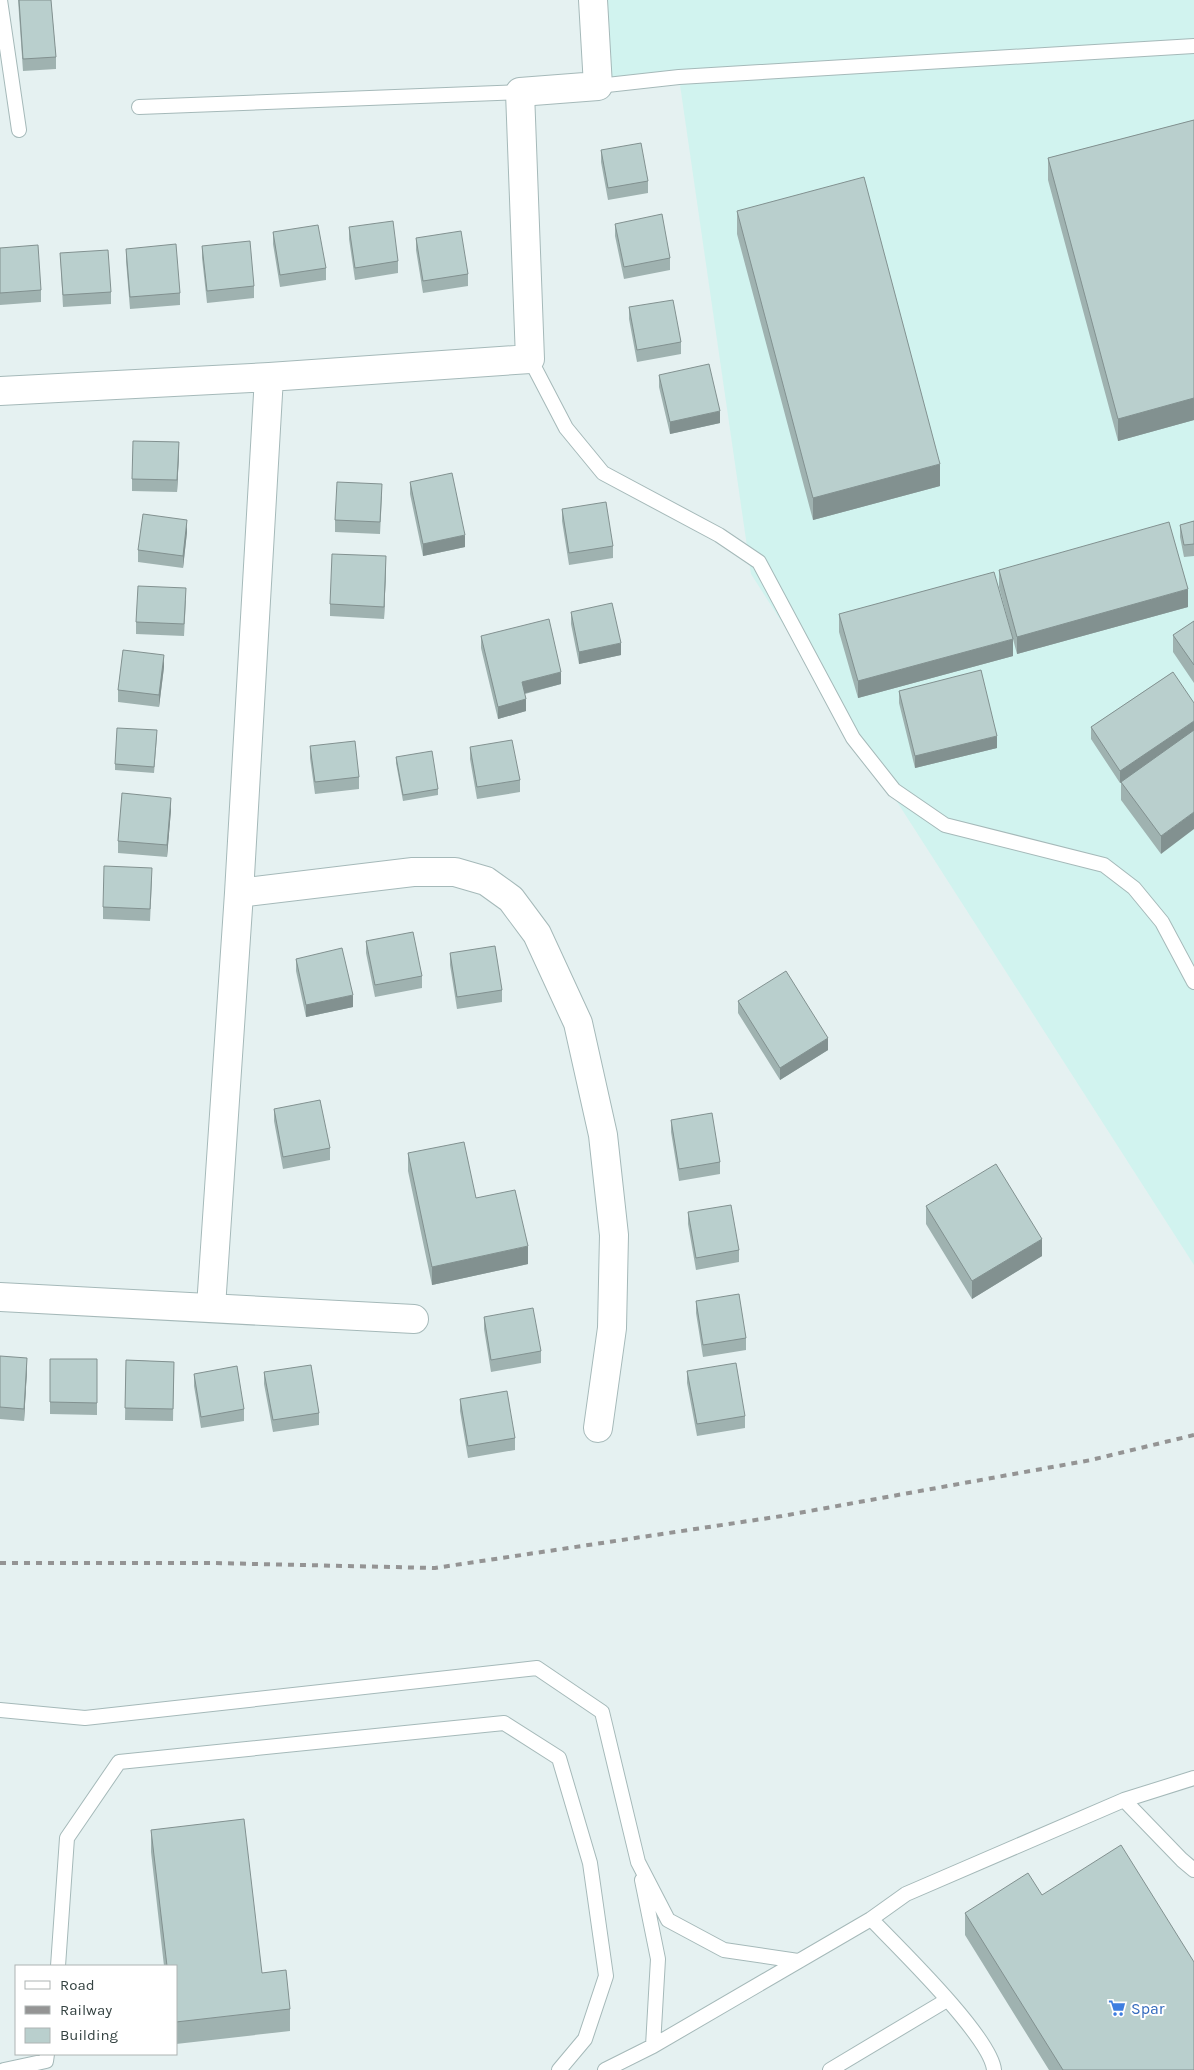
<svg xmlns="http://www.w3.org/2000/svg" width="1194" height="2070" font-family="Karla,sans-serif">
<style>
.commercial{fill:#d1f3ef}
.lines{fill:none;stroke-linecap:round;stroke-linejoin:round}
.lane-casing{stroke:#a5b9b9;stroke-width:16}
.street-casing{stroke:#a5b9b9;stroke-width:30}
.lane{stroke:#fff;stroke-width:14}
.street{stroke:#fff;stroke-width:28}
.rail{stroke:#949494;stroke-width:4;stroke-dasharray:6 6;stroke-linecap:butt}
.wall{fill:#9fb2b0}
.shaded-wall{fill:#829190}
.building{fill:#b9cfcd;stroke:#829190}
.labels{text-anchor:middle;dominant-baseline:central;stroke-width:4;stroke-linejoin:round;paint-order:stroke}
.shop-label{font-size:16px;fill:#366cbe;stroke:#fff;text-anchor:start}
</style>
<rect width="100%" height="100%" fill="#e5f1f1"/>
<!-- commercial -->
<path class="commercial" d="M 593,0 L 1194,0 L 1194,1265 L 751,574 L 679,78 L 598,86 Z"/>
<g class="lines">
<!-- lane casing -->
<g class="lane-casing">
<path id="lane" d="M 0,0 L 19,130
M 598,86 L 679,77 L 1194,46
M 139,107 L 520,92
M 530,359 L 566,428 L 603,473 L 719,535 L 759,562 L 853,738 L 894,790 L 945,825 L 1104,865 L 1134,888 L 1162,922 L 1194,982
M 0,1710 L 85,1718 L 537,1668 L 602,1712 L 638,1862 L 668,1920 L 724,1950 L 798,1961
M 1124,1800 L 1182,1860 L 1194,1870
M 642,1880 L 658,1959 L 653,2046
M 871,1919 C 897,1946 991,2037 994,2070
M 58,1966 L 67,1838 L 119,1762 L 504,1723 L 559,1758 L 590,1863 L 606,1976 L 585,2039 L 559,2070
M 4,2070 L 46,2061 L 47,2054
M 605,2070 L 653,2046 L 871,1919 L 906,1894 L 1124,1800 L 1194,1778
M 830,2070 L 947,2000"/>
</g>
<!-- street casing -->
<g class="street-casing">
<path id="street" d="M 0,391 L 269,377 L 530,359 L 520,92 L 598,86 L 593,0
M 239,893 L 413,872 L 455,872 L 486,881 L 511,899 L 537,934 L 578,1023 L 603,1135 L 614,1235 L 612,1328 L 598,1428
M 0,1297 L 414,1319
M 211,1307 L 239,893 L 269,377"/>
</g>
<!-- lane -->
<use href="#lane" class="lane"/>
<!-- street -->
<use href="#street" class="street"/>
<!-- rail -->
<path class="rail" d="M 0,1563 L 213,1563 L 435,1568 L 782,1516 L 1091,1460 L 1194,1435"/>
</g>
<!-- wall -->
<path class="wall" d="M 18,0 L 51,0 L 56,57 L 56,69 L 23,71 Z
M 1194,120 L 1194,420 L 1118,441 L 1048,180 L 1048,158 Z
M 601,150 L 648,181 L 648,193 L 608,200 L 601,162 Z
M 737,211 L 940,486 L 813,520 L 737,234 Z
M 615,224 L 670,258 L 670,270 L 624,279 L 615,236 Z
M 349,227 L 398,261 L 398,273 L 355,280 L 349,239 Z
M 273,232 L 326,268 L 326,280 L 280,287 L 273,244 Z
M 416,238 L 468,274 L 468,286 L 423,293 L 416,250 Z
M 202,246 L 254,286 L 254,298 L 207,303 L 202,258 Z
M 0,248 L 41,290 L 41,302 L 0,305 Z
M 126,249 L 180,293 L 180,305 L 130,309 L 126,261 Z
M 60,253 L 111,292 L 111,304 L 63,307 Z
M 629,307 L 681,342 L 681,354 L 637,362 L 629,319 Z
M 659,375 L 720,423 L 670,434 L 659,387 Z
M 179,454 L 177,492 L 132,491 L 132,479 Z
M 410,482 L 465,547 L 423,556 L 410,494 Z
M 382,496 L 380,534 L 335,532 L 335,520 Z
M 562,509 L 613,546 L 613,558 L 569,565 L 562,521 Z
M 1194,521 L 1194,556 L 1184,557 L 1180,537 L 1180,525 Z
M 187,532 L 183,568 L 138,562 L 138,550 Z
M 386,568 L 384,619 L 330,616 L 330,604 Z
M 999,570 L 1188,607 L 1017,654 L 999,587 Z
M 186,600 L 184,636 L 136,634 L 136,622 Z
M 571,612 L 621,655 L 579,664 L 571,624 Z
M 839,614 L 1013,656 L 858,698 L 839,632 Z
M 1194,621 L 1194,683 L 1173,652 L 1173,635 Z
M 481,636 L 561,684 L 525,694 L 526,711 L 498,719 L 481,648 Z
M 164,667 L 159,707 L 118,702 L 118,690 Z
M 1173,672 L 1161,854 L 1121,800 L 1121,782 L 1134,773 L 1120,783 L 1091,739 L 1091,727 Z
M 899,691 L 997,748 L 915,768 L 899,703 Z
M 157,736 L 154,773 L 115,770 L 115,764 Z
M 310,746 L 359,777 L 359,789 L 315,794 L 310,758 Z
M 470,747 L 520,780 L 520,792 L 477,799 L 470,759 Z
M 396,757 L 438,789 L 438,795 L 403,801 L 396,763 Z
M 171,810 L 167,857 L 118,853 L 118,841 Z
M 152,880 L 150,921 L 103,919 L 103,907 Z
M 366,941 L 422,976 L 422,988 L 375,997 L 366,953 Z
M 450,953 L 502,990 L 502,1002 L 457,1009 L 450,965 Z
M 296,959 L 353,1007 L 306,1017 L 296,971 Z
M 738,1001 L 828,1050 L 780,1080 L 738,1013 Z
M 274,1109 L 330,1148 L 330,1160 L 283,1169 L 274,1121 Z
M 671,1120 L 720,1162 L 720,1174 L 679,1181 L 671,1132 Z
M 408,1153 L 476,1198 L 528,1264 L 432,1285 L 408,1171 Z
M 926,1206 L 1042,1256 L 972,1299 L 926,1224 Z
M 688,1212 L 739,1250 L 739,1262 L 696,1270 L 688,1224 Z
M 696,1301 L 746,1338 L 746,1350 L 703,1357 L 696,1313 Z
M 484,1317 L 541,1351 L 541,1363 L 491,1372 L 484,1329 Z
M 0,1356 L 27,1370 L 24,1421 L 0,1419 Z
M 50,1359 L 97,1359 L 97,1415 L 50,1414 Z
M 126,1360 L 174,1362 L 173,1421 L 125,1420 Z
M 687,1371 L 745,1416 L 745,1428 L 697,1436 L 687,1383 Z
M 264,1372 L 319,1413 L 319,1425 L 273,1432 L 264,1384 Z
M 194,1374 L 244,1409 L 244,1421 L 201,1428 L 194,1386 Z
M 460,1399 L 515,1438 L 515,1450 L 468,1458 L 460,1411 Z
M 151,1830 L 290,2009 L 290,2031 L 176,2044 L 176,1966 L 164,1966 L 151,1852 Z
M 1042,1895 L 1194,2070 L 1049,2070 L 965,1935 L 965,1913 Z"/>
<!-- shaded-wall -->
<path class="shaded-wall" d="M 1194,398 L 1194,420 L 1118,441 L 1118,419 Z
M 720,411 L 720,423 L 670,434 L 670,422 Z
M 179,442 L 179,454 L 177,492 L 177,480 Z
M 940,464 L 940,486 L 813,520 L 813,498 Z
M 187,520 L 187,532 L 183,568 L 183,556 Z
M 465,535 L 465,547 L 423,556 L 423,544 Z
M 386,556 L 386,568 L 384,619 L 384,607 Z
M 1188,589 L 1188,607 L 1017,654 L 1017,637 Z
M 1013,639 L 1013,656 L 858,698 L 858,681 Z
M 621,643 L 621,655 L 579,664 L 579,652 Z
M 164,655 L 164,667 L 159,707 L 159,695 Z
M 561,672 L 561,684 L 522,694 L 522,682 Z
M 526,699 L 526,711 L 498,719 L 498,707 Z
M 1194,721 L 1194,733 L 1120,783 L 1120,771 Z
M 997,736 L 997,748 L 915,768 L 915,756 Z
M 171,798 L 171,810 L 167,857 L 167,845 Z
M 1194,812 L 1194,829 L 1161,854 L 1161,836 Z
M 353,995 L 353,1007 L 306,1017 L 306,1005 Z
M 828,1038 L 828,1050 L 780,1080 L 780,1068 Z
M 1042,1239 L 1042,1256 L 972,1299 L 972,1281 Z
M 528,1246 L 528,1264 L 432,1285 L 432,1267 Z
M 27,1358 L 27,1370 L 24,1421 L 24,1409 Z"/>
<!-- building -->
<path class="building" d="M 19,0 L 51,0 L 56,57 L 23,59 Z
M 1194,120 L 1194,398 L 1118,419 L 1048,158 Z
M 641,143 L 648,181 L 608,188 L 601,150 Z
M 864,177 L 940,464 L 813,498 L 737,211 Z
M 662,214 L 670,258 L 624,267 L 615,224 Z
M 393,221 L 398,261 L 355,268 L 349,227 Z
M 318,225 L 326,268 L 280,275 L 273,232 Z
M 461,231 L 468,274 L 423,281 L 416,238 Z
M 250,241 L 254,286 L 207,291 L 202,246 Z
M 176,244 L 180,293 L 130,297 L 126,249 Z
M 38,245 L 41,290 L 0,293 L 0,248 Z
M 108,250 L 111,292 L 63,295 L 60,253 Z
M 673,300 L 681,342 L 637,350 L 629,307 Z
M 709,364 L 720,411 L 670,422 L 659,375 Z
M 133,441 L 179,442 L 177,480 L 132,479 Z
M 452,473 L 465,535 L 423,544 L 410,482 Z
M 337,482 L 382,484 L 380,522 L 335,520 Z
M 606,502 L 613,546 L 569,553 L 562,509 Z
M 143,514 L 187,520 L 183,556 L 138,550 Z
M 1194,521 L 1194,544 L 1184,545 L 1180,525 Z
M 1169,522 L 1188,589 L 1017,637 L 999,570 Z
M 332,554 L 386,556 L 384,607 L 330,604 Z
M 994,572 L 1013,639 L 858,681 L 839,614 Z
M 138,586 L 186,588 L 184,624 L 136,622 Z
M 612,603 L 621,643 L 579,652 L 571,612 Z
M 549,619 L 561,672 L 522,682 L 526,699 L 498,707 L 481,636 Z
M 1194,621 L 1194,665 L 1173,635 Z
M 123,650 L 164,655 L 159,695 L 118,690 Z
M 981,670 L 997,736 L 915,756 L 899,691 Z
M 1173,672 L 1194,703 L 1194,721 L 1120,771 L 1091,727 Z
M 117,728 L 157,730 L 154,767 L 115,764 Z
M 1194,730 L 1194,812 L 1161,836 L 1121,782 Z
M 512,740 L 520,780 L 477,787 L 470,747 Z
M 355,741 L 359,777 L 315,782 L 310,746 Z
M 432,751 L 438,789 L 403,795 L 396,757 Z
M 122,793 L 171,798 L 167,845 L 118,841 Z
M 104,866 L 152,868 L 150,909 L 103,907 Z
M 413,932 L 422,976 L 375,985 L 366,941 Z
M 495,946 L 502,990 L 457,997 L 450,953 Z
M 342,948 L 353,995 L 306,1005 L 296,959 Z
M 786,971 L 828,1038 L 780,1068 L 738,1001 Z
M 320,1100 L 330,1148 L 283,1157 L 274,1109 Z
M 712,1113 L 720,1162 L 679,1169 L 671,1120 Z
M 464,1142 L 476,1198 L 515,1190 L 528,1246 L 432,1267 L 408,1153 Z
M 996,1164 L 1042,1239 L 972,1281 L 926,1206 Z
M 731,1205 L 739,1250 L 696,1258 L 688,1212 Z
M 739,1294 L 746,1338 L 703,1345 L 696,1301 Z
M 533,1308 L 541,1351 L 491,1360 L 484,1317 Z
M 0,1356 L 27,1358 L 24,1409 L 0,1407 Z
M 50,1359 L 97,1359 L 97,1403 L 50,1402 Z
M 126,1360 L 174,1362 L 173,1409 L 125,1408 Z
M 736,1363 L 745,1416 L 697,1424 L 687,1371 Z
M 311,1365 L 319,1413 L 273,1420 L 264,1372 Z
M 237,1366 L 244,1409 L 201,1417 L 194,1374 Z
M 507,1391 L 515,1438 L 468,1446 L 460,1399 Z
M 244,1819 L 262,1973 L 286,1970 L 290,2009 L 176,2022 L 176,1966 L 167,1966 L 151,1830 Z
M 1121,1845 L 1194,1962 L 1194,2070 L 1063,2070 L 965,1913 L 1028,1873 L 1042,1895 Z"/>
<!-- icons -->
<defs>
<g id="supermarket-bare" transform="scale(1.35)"><path d="M-6-5.5h2.5l.6 2H6L4.5 2H-2.5L-4.4-4H-6ZM-1.5 3.2a1.3 1.3 0 1 0 .1 0ZM3 3.2a1.3 1.3 0 1 0 .1 0Z" fill="#3f7fe0" stroke="#fff" stroke-width="2.5" paint-order="stroke"/></g>
</defs>
<g fill-rule="evenodd">
<use href="#supermarket-bare" x="1117" y="2008"/>
</g>
<g class="labels">
<!-- shop labels -->
<g class="shop-label">
<text x="1131" y="2008">Spar</text>
</g>
</g>
<!-- legend -->
<rect x="15" y="1965" width="162" height="90" fill="#ffffff" stroke="#aeb4b3"/>
<rect x="25" y="1981" width="25" height="8" fill="#ffffff" stroke="#aeb4b3"/>
<text x="60" y="1990" font-size="15" fill="#354342">Road</text>
<rect x="25" y="2006" width="25" height="8" fill="#949494" stroke="#aeb4b3"/>
<text x="60" y="2015" font-size="15" fill="#354342">Railway</text>
<rect x="25" y="2028" width="25" height="15" fill="#b9cfcd" stroke="#aeb4b3"/>
<text x="60" y="2040" font-size="15" fill="#354342">Building</text>
</svg>
